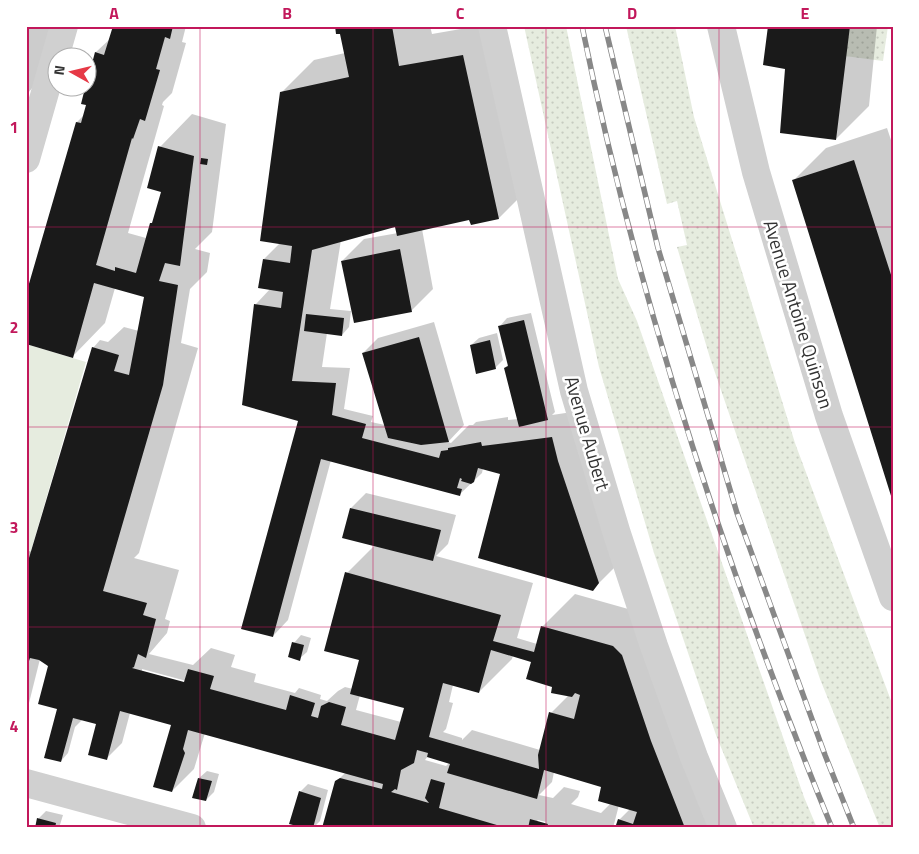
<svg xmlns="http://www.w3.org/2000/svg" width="919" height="854" font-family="'Titillium Web',sans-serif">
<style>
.grass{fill:url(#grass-dots)}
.green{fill:#e6ecdf}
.shadow{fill:#0003;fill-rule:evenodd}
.building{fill:#1a1a1a;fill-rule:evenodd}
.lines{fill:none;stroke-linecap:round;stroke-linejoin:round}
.minor{stroke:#d0d0d0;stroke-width:28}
.rail-casing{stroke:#888;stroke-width:5.5}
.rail{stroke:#fff;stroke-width:4;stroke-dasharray:11;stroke-linecap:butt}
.grid{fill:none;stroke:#c2185b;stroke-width:1;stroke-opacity:0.55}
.labels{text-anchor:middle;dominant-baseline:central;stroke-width:5;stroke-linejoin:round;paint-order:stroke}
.street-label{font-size:19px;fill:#333;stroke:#fff}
.neatline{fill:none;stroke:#c2185b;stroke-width:2}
.grid-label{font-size:16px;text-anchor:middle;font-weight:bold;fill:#c2185b}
</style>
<defs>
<pattern id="grass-dots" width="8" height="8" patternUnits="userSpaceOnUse" patternTransform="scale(1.25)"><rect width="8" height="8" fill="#e6ecdf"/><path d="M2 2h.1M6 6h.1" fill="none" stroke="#c6cbc0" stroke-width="1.8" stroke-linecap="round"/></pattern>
</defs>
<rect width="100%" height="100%" fill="#fff"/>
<!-- grass -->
<path class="grass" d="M 524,26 L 566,26 L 618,279 L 637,321 L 804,797 L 817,828 L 754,828 L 716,735 L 654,553 L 599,367 Z
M 626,26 L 675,26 L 694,117 L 795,443 L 893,706 L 893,828 L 880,828 L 820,679 L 710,358 L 677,247 L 687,245 L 677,201 L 667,204 Z
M 850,26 L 888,26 L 883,61 L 845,56 Z"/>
<!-- green -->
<path class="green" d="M 26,344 L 86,362 L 26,568 Z"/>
<!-- shadow -->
<path class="shadow" d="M 26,26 L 51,26 L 34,86 L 28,93 L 26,99 Z
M 114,26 L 186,26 L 182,42 L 186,43 L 172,93 L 163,102 L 162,105 L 164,106 L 128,233 L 146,238 L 151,224 L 154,221 L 163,191 L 160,147 L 192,114 L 226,124 L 212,232 L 195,249 L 210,253 L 207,272 L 190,289 L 181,343 L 198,348 L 139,553 L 134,558 L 179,570 L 165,619 L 170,621 L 167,633 L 149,654 L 193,665 L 211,648 L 235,655 L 231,667 L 256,674 L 254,682 L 295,693 L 299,688 L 321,695 L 320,699 L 327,701 L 338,691 L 345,687 L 353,689 L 360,660 L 347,573 L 375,545 L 351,508 L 366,493 L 456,515 L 448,544 L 436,556 L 533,583 L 517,638 L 537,644 L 542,627 L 575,594 L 646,614 L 715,828 L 617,828 L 619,820 L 630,809 L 619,805 L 613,828 L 323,828 L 336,782 L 346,772 L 205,733 L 194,769 L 172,791 L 173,724 L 130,713 L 122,743 L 106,759 L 98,724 L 83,719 L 75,727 L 68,753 L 61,761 L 58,708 L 49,667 L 40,659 L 26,715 L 26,550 L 32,552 L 93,348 L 100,340 L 108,342 L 124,327 L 139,331 L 145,296 L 115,288 L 105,323 L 73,356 L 77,122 L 84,115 L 87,104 L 82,103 L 96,52 L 111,38 ZM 513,655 L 533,661 L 554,686 L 569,695 L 551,713 L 540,750 L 472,730 L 462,740 L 462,738 L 443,732 L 446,729 L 453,703 L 449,702 L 453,685 L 479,692 L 512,659 ZM 142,669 L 190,682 L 190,684 L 142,672 ZM 360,695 L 406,707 L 401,722 L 356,710 ZM 428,756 L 449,763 L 446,766 L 425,760 ZM 554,772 L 604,786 L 611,803 L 601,813 L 571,804 L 578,797 L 580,791 L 564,787 L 553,798 L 539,795 L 552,782 ZM 538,820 L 546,822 L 544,824 L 536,822 Z
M 336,26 L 430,26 L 432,34 L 478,26 L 496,26 L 525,192 L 499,218 L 470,219 L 422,229 L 433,289 L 411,311 L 342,261 L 364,239 L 398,233 L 396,225 L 341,240 L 330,309 L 351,311 L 349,327 L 342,335 L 327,333 L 322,367 L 350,368 L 344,409 L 373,416 L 371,422 L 385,425 L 363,353 L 378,338 L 434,322 L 464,425 L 448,442 L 451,443 L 469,425 L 473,425 L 476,422 L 508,417 L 508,420 L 518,419 L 505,368 L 509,364 L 500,326 L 507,318 L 531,313 L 555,412 L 552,415 L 579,411 L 626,556 L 593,589 L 502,473 L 483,468 L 482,473 L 459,495 L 331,460 L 288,620 L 273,636 L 300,420 L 256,304 L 271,288 L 264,259 L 280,243 L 281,93 L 314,60 L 345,53 L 340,32 Z
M 769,26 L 877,26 L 869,106 L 836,139 L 787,68 Z
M 887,128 L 893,146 L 893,496 L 793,181 L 826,148 Z
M 497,333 L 503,360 L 495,368 L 471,345 L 479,338 Z
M 301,635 L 311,638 L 307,652 L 299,659 L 294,643 Z
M 207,771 L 219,774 L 214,792 L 206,800 L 199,778 Z
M 308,784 L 328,790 L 320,821 L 313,828 L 300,792 Z
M 46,811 L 63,815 L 59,828 L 36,828 L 39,818 Z"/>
<!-- building -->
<path class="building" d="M 113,26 L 173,26 L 170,39 L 165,37 L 156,69 L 160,70 L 145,121 L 140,119 L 133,139 L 132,138 L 96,265 L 115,271 L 115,267 L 136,273 L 150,223 L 152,223 L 161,192 L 147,188 L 158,146 L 194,156 L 180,266 L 165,263 L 159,281 L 178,285 L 163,385 L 103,591 L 147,603 L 143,615 L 156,619 L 146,658 L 138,654 L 134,667 L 132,668 L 184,682 L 188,669 L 214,676 L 210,689 L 286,710 L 290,695 L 315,703 L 311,716 L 318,718 L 321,706 L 329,702 L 346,707 L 341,725 L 395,740 L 404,708 L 350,694 L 359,660 L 324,651 L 345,572 L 501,615 L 493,641 L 534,652 L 541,626 L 613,646 L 622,655 L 651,741 L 685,828 L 615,828 L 618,819 L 633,824 L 637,812 L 598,801 L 601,787 L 544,770 L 537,799 L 447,773 L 450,764 L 427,757 L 428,753 L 417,750 L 414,763 L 401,770 L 397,790 L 395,789 L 391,792 L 429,803 L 425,798 L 431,779 L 445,783 L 439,808 L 507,828 L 322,828 L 335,781 L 340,778 L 382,789 L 383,784 L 188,730 L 183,749 L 185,753 L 172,792 L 153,787 L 171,725 L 120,711 L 107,760 L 88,755 L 96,724 L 73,718 L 61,762 L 44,758 L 57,709 L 38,704 L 48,666 L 39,660 L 30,658 L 26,670 L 26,568 L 92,347 L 119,355 L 114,371 L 129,375 L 144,297 L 94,283 L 73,358 L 26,344 L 26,294 L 76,122 L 81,123 L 86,105 L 81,104 L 85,88 L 88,88 L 88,79 L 95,52 L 104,55 ZM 491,650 L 531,662 L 526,679 L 552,687 L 551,693 L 572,697 L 575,693 L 580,695 L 574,719 L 549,712 L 538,755 L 539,769 L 429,737 L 443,683 L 479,693 Z
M 335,26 L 392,26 L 399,66 L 463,55 L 499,219 L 471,225 L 469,220 L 397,236 L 395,227 L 312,250 L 292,381 L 336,383 L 332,415 L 366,424 L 362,438 L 439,458 L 441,451 L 448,450 L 448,448 L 481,442 L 482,446 L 552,437 L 558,461 L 599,583 L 593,591 L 478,558 L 500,474 L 478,468 L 474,482 L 471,484 L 461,481 L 462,479 L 460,478 L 457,488 L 462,489 L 460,496 L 321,459 L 273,637 L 241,629 L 298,421 L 242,405 L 254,304 L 281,308 L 283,292 L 258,288 L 263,259 L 290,263 L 292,246 L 260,241 L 280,92 L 349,77 L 340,34 L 336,34 Z
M 768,26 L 850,26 L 836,140 L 780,133 L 785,69 L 763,65 Z
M 201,158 L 208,159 L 207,165 L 200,164 Z
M 854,160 L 893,281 L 892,499 L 792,180 Z
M 400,249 L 412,312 L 354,323 L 341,261 Z
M 306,314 L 344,318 L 342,336 L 304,331 Z
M 524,320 L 548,420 L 519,427 L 504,368 L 508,366 L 498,326 Z
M 419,337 L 449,442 L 421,445 L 388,438 L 362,353 Z
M 490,340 L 496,369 L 476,374 L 470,345 Z
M 350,508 L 441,530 L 433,561 L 342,538 Z
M 292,642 L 304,645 L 300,661 L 288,657 Z
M 198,778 L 212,781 L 206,801 L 192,798 Z
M 299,791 L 321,798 L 313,828 L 305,828 L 289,824 Z
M 37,818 L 56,823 L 55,828 L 35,828 Z
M 530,819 L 548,824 L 546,828 L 528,828 Z"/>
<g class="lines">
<!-- minor -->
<path class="minor" d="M 492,26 L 574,391 L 617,534 L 654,646 L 694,757 L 723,828
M 721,26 L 756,172 L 829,416 L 893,597
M 26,159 L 64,26
M 26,783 L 192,828"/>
<!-- rail casing -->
<g class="rail-casing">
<path id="rail" d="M 582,26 C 638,301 726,569 832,828
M 605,26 L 658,248 L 737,513 L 825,755 L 854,828"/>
</g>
<!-- rail -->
<use href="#rail" class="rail"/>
</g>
<!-- grid -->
<path class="grid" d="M 200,26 L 200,828M 373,26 L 373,828M 546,26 L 546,828M 719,26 L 719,828M 26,227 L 893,227M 26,427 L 893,427M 26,627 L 893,627"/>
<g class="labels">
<!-- street labels -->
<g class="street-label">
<text transform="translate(799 314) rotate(73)">Avenue Antoine Quinson</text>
<text transform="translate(588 433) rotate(74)">Avenue Aubert</text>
</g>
</g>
<!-- border -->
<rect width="919" height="854" fill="none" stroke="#ffffff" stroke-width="55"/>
<!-- north arrow -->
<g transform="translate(72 72) rotate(278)"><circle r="24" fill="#ffffff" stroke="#adadad"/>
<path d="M0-4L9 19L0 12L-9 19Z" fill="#e63946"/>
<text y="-8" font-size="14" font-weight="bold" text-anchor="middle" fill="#333333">N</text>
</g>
<rect x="28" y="28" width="864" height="798" class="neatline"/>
<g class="grid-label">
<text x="114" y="19">A</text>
<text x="287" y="19">B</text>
<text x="460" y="19">C</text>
<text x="632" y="19">D</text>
<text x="805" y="19">E</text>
<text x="14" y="133">1</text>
<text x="14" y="333">2</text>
<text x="14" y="533">3</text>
<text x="14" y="732">4</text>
</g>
</svg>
